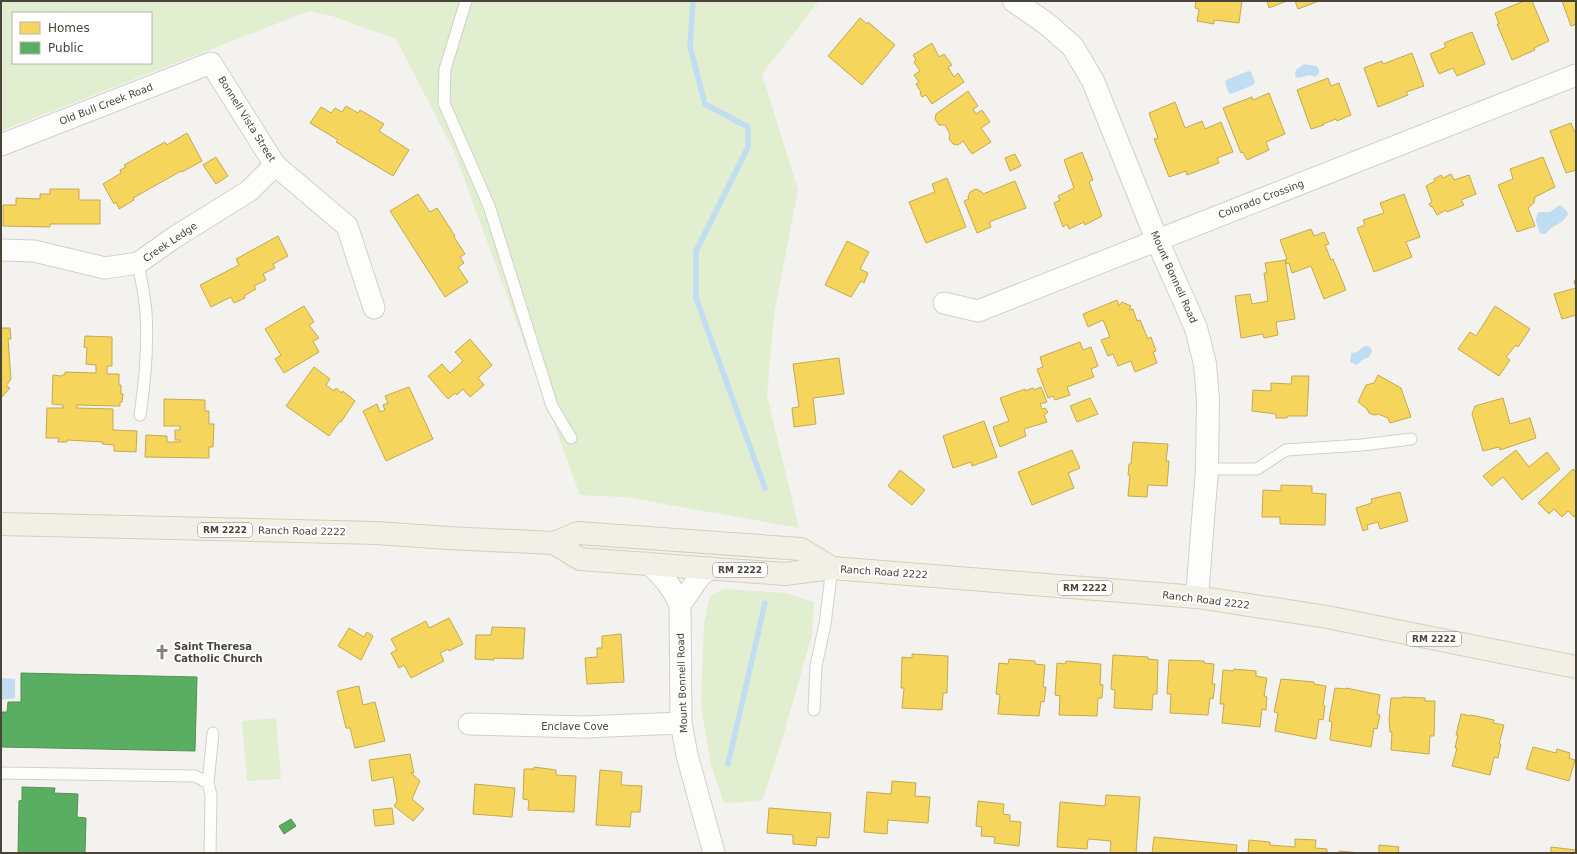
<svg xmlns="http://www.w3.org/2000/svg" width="1577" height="854" font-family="'DejaVu Sans',sans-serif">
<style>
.green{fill:#e1eecf;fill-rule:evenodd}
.water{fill:#c0ddf1}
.homes{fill:#f6d55c;stroke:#c3aa52}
.public{fill:#5aae61;stroke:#568e55}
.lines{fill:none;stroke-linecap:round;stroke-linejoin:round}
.stream{stroke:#c0ddf1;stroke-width:5.5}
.service-casing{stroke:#d2d0cb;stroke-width:13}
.minor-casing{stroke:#d2d0cb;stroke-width:23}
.tertiary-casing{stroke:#d2d0cb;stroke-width:24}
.primary-casing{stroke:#d6cebb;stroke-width:24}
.service{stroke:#fdfdfc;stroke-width:11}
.minor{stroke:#fdfdfc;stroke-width:21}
.tertiary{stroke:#fdfdfc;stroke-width:22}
.primary{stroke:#f2efe6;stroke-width:22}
.labels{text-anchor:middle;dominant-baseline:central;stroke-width:4;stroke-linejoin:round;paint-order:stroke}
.shield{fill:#fff;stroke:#817c74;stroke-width:1}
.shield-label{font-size:9px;font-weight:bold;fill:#4b4439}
.street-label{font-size:10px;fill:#4b4439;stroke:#fff}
.poi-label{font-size:10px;font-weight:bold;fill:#4b4439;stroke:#fff;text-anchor:start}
</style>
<rect width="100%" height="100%" fill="#f4f2ee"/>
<!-- green -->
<path class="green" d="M 1,1 L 819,1 L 762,74 L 798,190 L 774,314 L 767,396 L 799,528 L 625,497 L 580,495 L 454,151 L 396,39 L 332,16 L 309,11 L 1,131 ZM 13,13 L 151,13 L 151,63 L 13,63 Z
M 724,589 L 785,593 L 814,602 L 812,635 L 782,740 L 762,801 L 724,803 L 711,765 L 701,705 L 704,623 L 710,596 Z
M 276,718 L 281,779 L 247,781 L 242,721 Z"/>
<!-- water -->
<path class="water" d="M 1304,64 L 1316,66 L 1319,69 L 1319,74 L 1315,77 L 1310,75 L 1298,78 L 1295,76 L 1296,70 Z
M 1248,71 L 1251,72 L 1255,82 L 1253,85 L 1231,94 L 1228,92 L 1225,82 L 1226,80 Z
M 1560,205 L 1566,210 L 1568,214 C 1563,225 1552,224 1546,234 L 1540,234 L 1536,221 L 1537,214 L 1540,212 L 1550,212 Z
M 1365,346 L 1370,347 L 1372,351 L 1369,357 L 1362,360 L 1357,365 L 1350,362 L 1351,353 L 1357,352 Z
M 1,678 L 15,679 L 15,698 L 1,700 Z"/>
<!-- homes -->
<path class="homes" d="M 1196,1 L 1242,1 L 1239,23 L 1214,20 L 1214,24 L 1197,21 L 1199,9 L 1195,8 Z
M 1267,1 L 1287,1 L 1269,8 Z
M 1295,1 L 1319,1 L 1298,9 Z
M 1524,1 L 1532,1 L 1549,41 L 1534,48 L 1535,50 L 1512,60 L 1497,24 L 1499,24 L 1495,13 Z
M 1562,1 L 1576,1 L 1576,24 L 1571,26 Z
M 860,18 L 867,24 L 868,22 L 895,45 L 862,85 L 828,56 Z
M 1472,32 L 1485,64 L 1457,76 L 1453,68 L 1439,74 L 1430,54 L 1446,47 L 1444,43 Z
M 932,43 L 939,57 L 944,54 L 952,65 L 948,67 L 954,77 L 958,73 L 964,82 L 932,104 L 926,95 L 922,97 L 920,93 L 921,92 L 916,84 L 919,82 L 914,75 L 920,71 L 914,62 L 916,60 L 913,55 Z
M 1412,53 L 1424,86 L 1406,92 L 1408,95 L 1378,107 L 1364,68 L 1382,61 L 1383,64 Z
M 1328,78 L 1331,86 L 1339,83 L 1351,115 L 1337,121 L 1336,119 L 1323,124 L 1324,125 L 1311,129 L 1297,90 Z
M 968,91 L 978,106 L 973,109 L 976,114 L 982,110 L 990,122 L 981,128 L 991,142 L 972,154 L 963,141 L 958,145 L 953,144 L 949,139 L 950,134 L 945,125 L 939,125 L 935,119 L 936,114 Z
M 1269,93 L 1285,134 L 1266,142 L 1269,150 L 1247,160 L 1243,152 L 1241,153 L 1223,108 L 1252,97 L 1253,100 Z
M 1175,102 L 1185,128 L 1202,121 L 1205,129 L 1221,122 L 1233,152 L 1217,158 L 1219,163 L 1187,175 L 1186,171 L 1169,177 L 1154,139 L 1158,138 L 1149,113 Z
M 346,106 L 358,113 L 360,110 L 384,124 L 379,131 L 409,150 L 393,176 L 336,142 L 338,140 L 310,123 L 321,107 L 331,113 L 335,108 L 342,112 Z
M 1571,123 L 1574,131 L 1576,131 L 1576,170 L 1566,173 L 1550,131 Z
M 187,133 L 202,161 L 182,172 L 181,171 L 133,198 L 134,200 L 119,209 L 116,202 L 114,204 L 103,184 L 121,173 L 120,170 L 126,167 L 124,165 L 165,142 L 167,145 Z
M 1082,152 L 1093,180 L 1089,182 L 1102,216 L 1085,225 L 1084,222 L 1069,229 L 1067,224 L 1063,227 L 1054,203 L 1060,200 L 1058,196 L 1074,188 L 1064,160 Z
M 1015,154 L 1021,166 L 1010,171 L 1005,158 Z
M 216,157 L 228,176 L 216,184 L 203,165 Z
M 1543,157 L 1555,187 L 1535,197 L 1534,203 L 1528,208 L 1535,226 L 1517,232 L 1498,185 L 1513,179 L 1510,169 Z
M 1451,174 L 1454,180 L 1469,175 L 1476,194 L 1461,200 L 1464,205 L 1447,212 L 1446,210 L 1437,215 L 1432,206 L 1431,207 L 1429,204 L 1432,202 L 1426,186 L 1435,181 L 1434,179 L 1441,175 L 1443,178 Z
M 947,178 L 966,227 L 926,243 L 909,202 L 935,192 L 932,184 Z
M 1015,181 L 1026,208 L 989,222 L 991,227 L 977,233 L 964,201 L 969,199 L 968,197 L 970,192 L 976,189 L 982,192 L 983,194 Z
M 50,189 L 79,189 L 79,200 L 100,200 L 100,224 L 50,224 L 50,227 L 3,226 L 3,205 L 16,205 L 16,198 L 40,199 L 40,194 L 50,194 Z
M 418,194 L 430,212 L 437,208 L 455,236 L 454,237 L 465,254 L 460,257 L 464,263 L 458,267 L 468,282 L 445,297 L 390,211 Z
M 1404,194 L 1420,237 L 1406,242 L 1412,257 L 1374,272 L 1357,228 L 1365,225 L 1363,220 L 1384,213 L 1380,203 Z
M 1311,229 L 1314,236 L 1324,232 L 1329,244 L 1325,245 L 1331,260 L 1333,259 L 1346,290 L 1324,299 L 1311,266 L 1292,273 L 1289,263 L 1287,264 L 1285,260 L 1287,259 L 1280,240 Z
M 278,236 L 288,256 L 273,264 L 275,268 L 263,274 L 266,280 L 254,286 L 256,289 L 244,296 L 245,298 L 234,303 L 231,297 L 211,307 L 200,285 L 239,265 L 236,259 Z
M 847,241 L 869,252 L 860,269 L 868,273 L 864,283 L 861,281 L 851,297 L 825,285 Z
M 1285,260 L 1295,319 L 1276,322 L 1278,335 L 1264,338 L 1263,334 L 1241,338 L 1235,296 L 1250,294 L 1252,304 L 1268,301 L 1264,273 L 1267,273 L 1265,263 Z
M 1576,280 L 1576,315 L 1562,319 L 1554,294 L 1576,288 L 1574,281 Z
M 1117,300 L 1119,306 L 1122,302 L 1131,306 L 1129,310 L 1133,309 L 1137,321 L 1140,320 L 1148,339 L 1151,337 L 1156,351 L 1153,352 L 1157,363 L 1135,372 L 1131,361 L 1118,366 L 1113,354 L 1108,356 L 1101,340 L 1110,337 L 1103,320 L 1088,327 L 1083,314 Z
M 304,306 L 314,322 L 309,325 L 319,338 L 313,341 L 319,352 L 284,373 L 275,359 L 281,355 L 265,329 Z
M 1495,306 L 1530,329 L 1518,347 L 1516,345 L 1506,357 L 1510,360 L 1499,376 L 1458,349 L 1470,332 L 1476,336 Z
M 1,328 L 10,328 L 11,339 L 8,339 L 11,379 L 6,386 L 10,388 L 1,398 Z
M 85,336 L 112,337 L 112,366 L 107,366 L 107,374 L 119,374 L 119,385 L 121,385 L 121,394 L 123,394 L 122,402 L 120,402 L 120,406 L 77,405 L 77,408 L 113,409 L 113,430 L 137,431 L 136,452 L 114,451 L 114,445 L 102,444 L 103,442 L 67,440 L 67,442 L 58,442 L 59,438 L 46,438 L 47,408 L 63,408 L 63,405 L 52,404 L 53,375 L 61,376 L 65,374 L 65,372 L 96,373 L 96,365 L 86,364 L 87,348 L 84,347 Z
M 470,339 L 492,365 L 478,378 L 484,385 L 470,397 L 463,389 L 457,395 L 455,393 L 448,399 L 428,376 L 442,364 L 450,373 L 463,361 L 455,352 Z
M 1080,342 L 1083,350 L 1091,347 L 1098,366 L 1091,369 L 1094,377 L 1067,387 L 1070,395 L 1055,400 L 1053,396 L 1048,398 L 1037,369 L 1043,367 L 1040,357 Z
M 839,358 L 844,394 L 813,398 L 816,424 L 794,427 L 792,408 L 799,407 L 793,364 Z
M 314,367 L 330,379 L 326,385 L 334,391 L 336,388 L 342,393 L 343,391 L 355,401 L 341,422 L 340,421 L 329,436 L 286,406 Z
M 1378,375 L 1401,388 L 1411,417 L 1390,423 L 1388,418 L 1378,414 L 1374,415 L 1369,413 L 1367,409 L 1358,402 L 1366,385 L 1374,383 Z
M 1292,376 L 1309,376 L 1307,416 L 1287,416 L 1287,418 L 1276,418 L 1276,414 L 1252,411 L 1253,390 L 1271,391 L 1271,383 L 1291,384 Z
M 409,387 L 433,439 L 386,461 L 363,411 L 377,404 L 380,412 L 385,410 L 383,405 L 388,403 L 385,396 Z
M 1041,387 L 1047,402 L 1040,404 L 1042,409 L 1045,408 L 1048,412 L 1044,415 L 1047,422 L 1024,429 L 1026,436 L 1000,447 L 993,427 L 1009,421 L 1000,398 L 1025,389 L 1025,391 L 1033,388 L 1034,390 Z
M 1090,398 L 1098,414 L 1077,422 L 1070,406 Z
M 1503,398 L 1510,424 L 1530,418 L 1536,438 L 1500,450 L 1499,447 L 1483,451 L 1472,414 L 1475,406 Z
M 164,399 L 205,400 L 205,411 L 209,411 L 209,424 L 214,424 L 213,447 L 209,447 L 209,458 L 145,457 L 146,435 L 167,436 L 167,442 L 180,442 L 180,440 L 175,440 L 175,430 L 180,430 L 180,426 L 164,426 Z
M 984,421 L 997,457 L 972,466 L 971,462 L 953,468 L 943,436 Z
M 1133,442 L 1168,444 L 1166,461 L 1169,461 L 1167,486 L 1148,485 L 1147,497 L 1128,496 L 1130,475 L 1128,475 L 1129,464 L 1131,464 Z
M 1072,450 L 1080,468 L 1068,473 L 1074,488 L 1032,505 L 1018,472 Z
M 1516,450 L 1529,467 L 1547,452 L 1560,469 L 1522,500 L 1503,477 L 1492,486 L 1483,476 Z
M 1573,469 L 1576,472 L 1576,515 L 1574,517 L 1568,511 L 1562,517 L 1554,509 L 1549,514 L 1538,503 Z
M 900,470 L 925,490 L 912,505 L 888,486 Z
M 1281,485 L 1312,486 L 1312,493 L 1326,494 L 1325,525 L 1280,524 L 1280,517 L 1262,517 L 1263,490 L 1281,491 Z
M 1400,492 L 1408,521 L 1380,529 L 1378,522 L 1367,525 L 1368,529 L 1363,531 L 1356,508 L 1372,503 L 1371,499 Z
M 449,618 L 463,644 L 449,651 L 448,649 L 440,653 L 444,661 L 411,678 L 404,665 L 399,668 L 391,653 L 397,650 L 391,639 L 426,621 L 429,628 Z
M 492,627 L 525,628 L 523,659 L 494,658 L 494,660 L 475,659 L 476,635 L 491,635 Z
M 349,628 L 364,637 L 367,632 L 373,636 L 361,660 L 338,646 Z
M 621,634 L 624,682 L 587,684 L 585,658 L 597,657 L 597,648 L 602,648 L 602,636 Z
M 912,654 L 948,656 L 947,693 L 943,693 L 942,710 L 902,708 L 904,688 L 901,688 L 902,657 L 912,658 Z
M 1113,655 L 1148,657 L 1148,659 L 1158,660 L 1157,694 L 1153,694 L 1152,710 L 1114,708 L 1115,690 L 1111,689 Z
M 1009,659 L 1035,661 L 1035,664 L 1045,665 L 1043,687 L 1046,687 L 1044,702 L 1041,701 L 1039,716 L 998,714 L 1000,695 L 996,694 L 999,663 L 1008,664 Z
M 1169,660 L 1204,661 L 1204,663 L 1214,664 L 1212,684 L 1215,684 L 1213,699 L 1210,698 L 1208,715 L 1170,713 L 1171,694 L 1167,694 Z
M 1066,661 L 1101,664 L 1100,684 L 1103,685 L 1102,698 L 1098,698 L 1097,716 L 1059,715 L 1060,696 L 1055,695 L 1057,663 L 1065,664 Z
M 1234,669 L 1256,671 L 1256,676 L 1267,678 L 1264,696 L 1267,697 L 1266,710 L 1262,709 L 1260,727 L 1222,723 L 1224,704 L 1220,704 L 1223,670 L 1233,671 Z
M 1281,679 L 1314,682 L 1314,684 L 1326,686 L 1323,705 L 1325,706 L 1323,720 L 1319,719 L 1316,739 L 1275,731 L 1278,713 L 1274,712 Z
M 359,686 L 363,705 L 375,702 L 385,741 L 355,748 L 350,728 L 346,728 L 337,691 Z
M 1335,688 L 1346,689 L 1346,688 L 1380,695 L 1377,714 L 1380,715 L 1377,729 L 1374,728 L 1371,747 L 1330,740 L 1332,722 L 1329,721 Z
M 1402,697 L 1425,698 L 1425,701 L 1435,701 L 1434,736 L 1430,736 L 1429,754 L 1391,750 L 1392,732 L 1390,732 L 1389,719 L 1391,698 L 1402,698 Z
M 1461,714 L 1471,716 L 1471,715 L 1494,720 L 1493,723 L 1504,725 L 1499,744 L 1501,744 L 1498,758 L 1494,757 L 1490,775 L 1452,766 L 1457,748 L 1455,748 L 1458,735 L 1456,735 Z
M 1533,747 L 1556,753 L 1557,749 L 1570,753 L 1569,758 L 1575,760 L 1569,781 L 1526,769 Z
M 410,754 L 414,773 L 411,773 L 420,781 L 412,799 L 424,809 L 413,821 L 394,806 L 397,801 L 393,777 L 372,781 L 369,760 Z
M 534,767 L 556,770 L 556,775 L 576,776 L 574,812 L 528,810 L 529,800 L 523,799 L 524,769 L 534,769 Z
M 600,770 L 622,772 L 621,785 L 642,786 L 640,812 L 631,812 L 630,827 L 596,825 Z
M 892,781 L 916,783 L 915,796 L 930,797 L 928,823 L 888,820 L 887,834 L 864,832 L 867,792 L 891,794 Z
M 475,784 L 515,788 L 512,817 L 473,814 Z
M 1106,795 L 1140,797 L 1136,853 L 1110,853 L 1111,841 L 1088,839 L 1087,849 L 1057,847 L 1060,802 L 1105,806 Z
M 978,801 L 1004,804 L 1003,814 L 1010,815 L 1010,821 L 1021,822 L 1019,846 L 994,843 L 995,837 L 981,836 L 982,827 L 976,826 Z
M 392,808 L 394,824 L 375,826 L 373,810 Z
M 769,808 L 831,813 L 829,838 L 817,837 L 816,846 L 793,844 L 793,835 L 767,833 Z
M 1154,837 L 1237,845 L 1236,853 L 1152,853 Z
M 1295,839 L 1316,840 L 1315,848 L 1327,849 L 1327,853 L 1248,853 L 1249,840 L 1270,842 L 1270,845 L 1295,847 Z
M 1379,845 L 1399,847 L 1398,853 L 1379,853 Z
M 1551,847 L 1576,850 L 1576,853 L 1551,853 Z
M 1339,851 L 1362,853 L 1339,853 Z"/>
<!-- public -->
<path class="public" d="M 21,673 L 197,677 L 195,751 L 1,747 L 1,712 L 7,712 L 8,702 L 21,702 Z
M 22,787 L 55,788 L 54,793 L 78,794 L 77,817 L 86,818 L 85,853 L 18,853 L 19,801 L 22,800 Z
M 291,819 L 296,826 L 284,834 L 279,826 Z"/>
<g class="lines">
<!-- stream -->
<path class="stream" d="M 693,1 L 690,47 L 705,104 L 748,127 L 748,147 L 696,251 L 696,298 L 765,488
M 728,764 L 765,603"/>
<!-- service casing -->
<g class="service-casing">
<path id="service" d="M 466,1 L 445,69 L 444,103 L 489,206 L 552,406 L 571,438
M 138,263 C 141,280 145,296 146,313 C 148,346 145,382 140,415
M 1207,469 L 1257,469 L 1286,450 L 1362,445 L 1411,439
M 814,710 L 816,666 L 825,624 L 832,568
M 1,773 L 195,776 L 208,783 L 211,795 L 210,853
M 208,783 L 213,733"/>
</g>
<!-- minor casing -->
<g class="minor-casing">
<path id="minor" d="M 1,145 L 211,63 L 275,165 L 347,226 L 374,308
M 1,250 L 34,251 L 105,268 L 138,263 L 175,237 L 249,191 L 275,165
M 944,303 L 978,311 L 1576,75
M 648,563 C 662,575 673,587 680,605 L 681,723 L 687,755 L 714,853
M 680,605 L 700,576 L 711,568
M 469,724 L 584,727 L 681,723"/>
</g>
<!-- tertiary casing -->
<g class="tertiary-casing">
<path id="tertiary" d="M 1014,1 L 1047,24 L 1073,47 L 1093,81 L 1157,240 L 1196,328 L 1205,364 L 1208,399 L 1207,469 L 1197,597"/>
</g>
<!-- primary casing -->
<g class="primary-casing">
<path id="primary" d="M 1,524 L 376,533 L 448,538 L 554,543 L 578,533 L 801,549 L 832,568
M 554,543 L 580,559 L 785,574 L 832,568 L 1197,597 L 1327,617 L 1576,667"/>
</g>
<!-- service -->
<use href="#service" class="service"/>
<!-- minor -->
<use href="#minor" class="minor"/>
<!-- tertiary -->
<use href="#tertiary" class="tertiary"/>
<!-- primary -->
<use href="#primary" class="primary"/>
</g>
<!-- icons -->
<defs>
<g id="church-bare" transform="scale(1.2)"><path d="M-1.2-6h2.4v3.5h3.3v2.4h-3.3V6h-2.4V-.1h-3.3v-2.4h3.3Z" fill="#868178" stroke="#fff" stroke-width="2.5" paint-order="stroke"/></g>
</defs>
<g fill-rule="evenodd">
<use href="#church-bare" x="162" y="652"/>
</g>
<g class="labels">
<!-- shield labels -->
<g class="shield">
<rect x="198" y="523" width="54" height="14" rx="3"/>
<rect x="713" y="563" width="54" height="14" rx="3"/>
<rect x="1058" y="581" width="54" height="14" rx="3"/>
<rect x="1407" y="632" width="54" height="14" rx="3"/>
</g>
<g class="shield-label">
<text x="225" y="530">RM 2222</text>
<text x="740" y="570">RM 2222</text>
<text x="1085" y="588">RM 2222</text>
<text x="1434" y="639">RM 2222</text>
</g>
<!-- street labels -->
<g class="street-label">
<text transform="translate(106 104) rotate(-21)">Old Bull Creek Road</text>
<text transform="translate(247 119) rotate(58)">Bonnell Vista Street</text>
<text transform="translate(1261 199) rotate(-21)">Colorado Crossing</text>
<text transform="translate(170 242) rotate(-34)">Creek Ledge</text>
<text transform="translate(1174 277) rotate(66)">Mount Bonnell Road</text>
<text transform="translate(302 531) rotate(1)">Ranch Road 2222</text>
<text transform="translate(884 572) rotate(4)">Ranch Road 2222</text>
<text transform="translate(1206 600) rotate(7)">Ranch Road 2222</text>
<text transform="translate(682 683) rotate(-92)">Mount Bonnell Road</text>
<text x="575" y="726">Enclave Cove</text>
</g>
<!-- poi labels -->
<g class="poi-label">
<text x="174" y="646">Saint Theresa<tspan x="174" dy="12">Catholic Church</tspan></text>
</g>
</g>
<!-- border -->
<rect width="1577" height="854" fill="none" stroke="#4b4439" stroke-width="4"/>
<!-- legend -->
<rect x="12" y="12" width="140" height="52" fill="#ffffff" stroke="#b7b4b0"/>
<rect x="20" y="22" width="20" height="12" fill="#f6d55c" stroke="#b7b4b0"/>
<text x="48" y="32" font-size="12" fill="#4b4439">Homes</text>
<rect x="20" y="42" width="20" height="12" fill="#5aae61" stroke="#b7b4b0"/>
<text x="48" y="52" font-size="12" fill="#4b4439">Public</text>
</svg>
